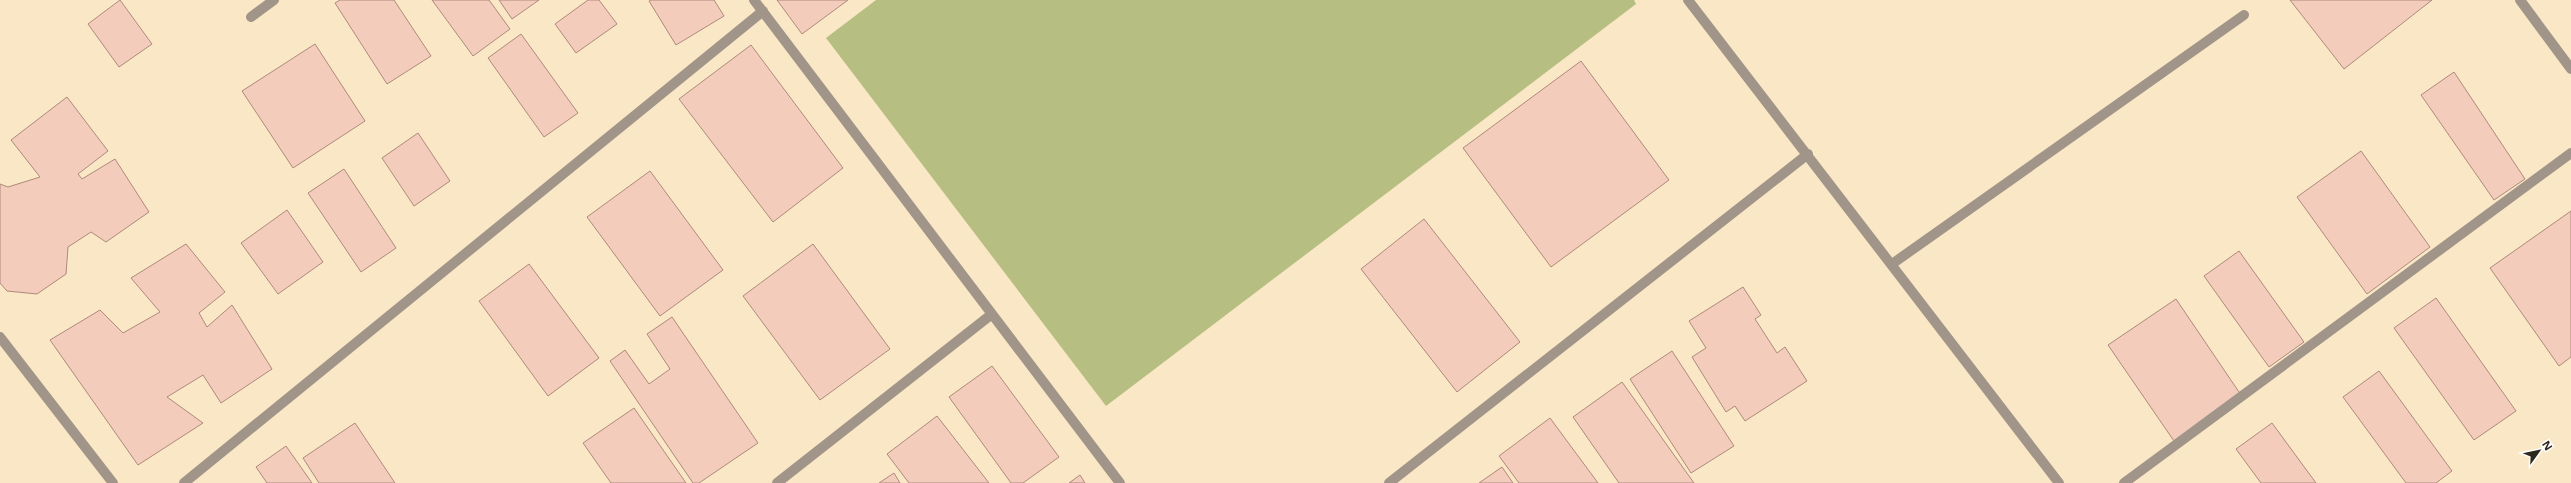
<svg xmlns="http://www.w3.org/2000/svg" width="2571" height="483" font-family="'Noto Sans',sans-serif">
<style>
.green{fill:#b6be81}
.building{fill:#f3ccbc;stroke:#ad8a7b}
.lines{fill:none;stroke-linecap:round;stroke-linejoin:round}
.lane{stroke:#a1958a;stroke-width:10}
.street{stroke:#a1958a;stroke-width:10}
</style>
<rect width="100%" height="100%" fill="#fae7c5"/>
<!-- green -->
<path class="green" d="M 876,0 L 1634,0 L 1636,4 L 1106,406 L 826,38 Z"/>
<!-- building -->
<path class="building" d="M 120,0 L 152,44 L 119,67 L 88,24 Z
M 340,0 L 394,0 L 431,56 L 387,84 L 335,3 Z
M 432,0 L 489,0 L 510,29 L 473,56 Z
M 499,0 L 539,0 L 512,19 Z
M 588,0 L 599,0 L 617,24 L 576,53 L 555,24 Z
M 651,0 L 714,0 L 724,16 L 676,45 L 649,1 Z
M 777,0 L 848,0 L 802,34 Z
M 2290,0 L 2432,0 L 2344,69 Z
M 521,34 L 578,113 L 544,137 L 488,58 Z
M 315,44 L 365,121 L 293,168 L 242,91 Z
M 751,45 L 843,168 L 773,222 L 679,99 Z
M 1581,61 L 1669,180 L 1551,267 L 1463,148 Z
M 2454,72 L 2525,179 L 2494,200 L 2421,95 Z
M 67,97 L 108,151 L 78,174 L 82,179 L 115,159 L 149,212 L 106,242 L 91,232 L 68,247 L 66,274 L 37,294 L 7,291 L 0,283 L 0,184 L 8,187 L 40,177 L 11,140 Z
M 418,133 L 450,181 L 414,206 L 382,158 Z
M 2361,151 L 2430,247 L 2367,294 L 2297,197 Z
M 344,169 L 396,248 L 361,272 L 308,193 Z
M 650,171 L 723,270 L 660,316 L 587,217 Z
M 287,210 L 323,262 L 278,294 L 241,243 Z
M 2571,211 L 2571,357 L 2559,366 L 2490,268 Z
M 1424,219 L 1520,342 L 1457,392 L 1361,269 Z
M 186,244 L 225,292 L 199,313 L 207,327 L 232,305 L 272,369 L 221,403 L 203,375 L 167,397 L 203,423 L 138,465 L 50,340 L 100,310 L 123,333 L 160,312 L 131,278 Z
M 813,244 L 890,349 L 820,400 L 743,296 Z
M 2239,251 L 2304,342 L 2269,367 L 2204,276 Z
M 529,264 L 599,358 L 548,396 L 479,301 Z
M 1743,287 L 1761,315 L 1755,319 L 1777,353 L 1785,347 L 1807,381 L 1745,421 L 1735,406 L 1726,412 L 1692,357 L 1706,348 L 1689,321 Z
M 2436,298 L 2516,411 L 2474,440 L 2394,328 Z
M 2176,299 L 2241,395 L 2174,441 L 2108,345 Z
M 672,317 L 758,443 L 699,483 L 693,483 L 610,361 L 625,350 L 649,384 L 670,369 L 647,334 Z
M 1672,351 L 1734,446 L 1691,473 L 1630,379 Z
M 992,366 L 1059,457 L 1023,483 L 1011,483 L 949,397 Z
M 2379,371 L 2452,471 L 2436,483 L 2406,483 L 2343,397 Z
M 1622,382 L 1694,483 L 1619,483 L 1573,417 Z
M 634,408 L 686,483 L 611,483 L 583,443 Z
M 937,416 L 989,483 L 909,483 L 887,454 Z
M 1550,418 L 1598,483 L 1519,483 L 1499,456 Z
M 355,423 L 395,483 L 319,483 L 303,458 Z
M 2272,423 L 2316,483 L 2261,483 L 2236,449 Z
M 286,446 L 312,483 L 267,483 L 256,467 Z
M 1502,467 L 1513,483 L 1479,483 Z
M 894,473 L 900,483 L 879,483 Z
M 1080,475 L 1085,483 L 1069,483 Z"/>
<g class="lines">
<!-- lane -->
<path class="lane" d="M 1892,264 L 2244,15"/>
<!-- street -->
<path class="street" d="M 754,0 L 1120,483
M 1688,0 L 2059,483
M 2520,0 L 2571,69
M 251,17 L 274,0
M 0,337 L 113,483
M 184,483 L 763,11
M 777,483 L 992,314
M 1389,483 L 1808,154
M 2124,483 L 2571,153"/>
</g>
<!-- north arrow -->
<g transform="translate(2539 451) rotate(57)" stroke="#ffffff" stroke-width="3" paint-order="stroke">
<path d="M0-3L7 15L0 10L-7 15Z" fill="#2e271a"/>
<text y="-6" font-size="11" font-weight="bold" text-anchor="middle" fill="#2e271a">N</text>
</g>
</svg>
